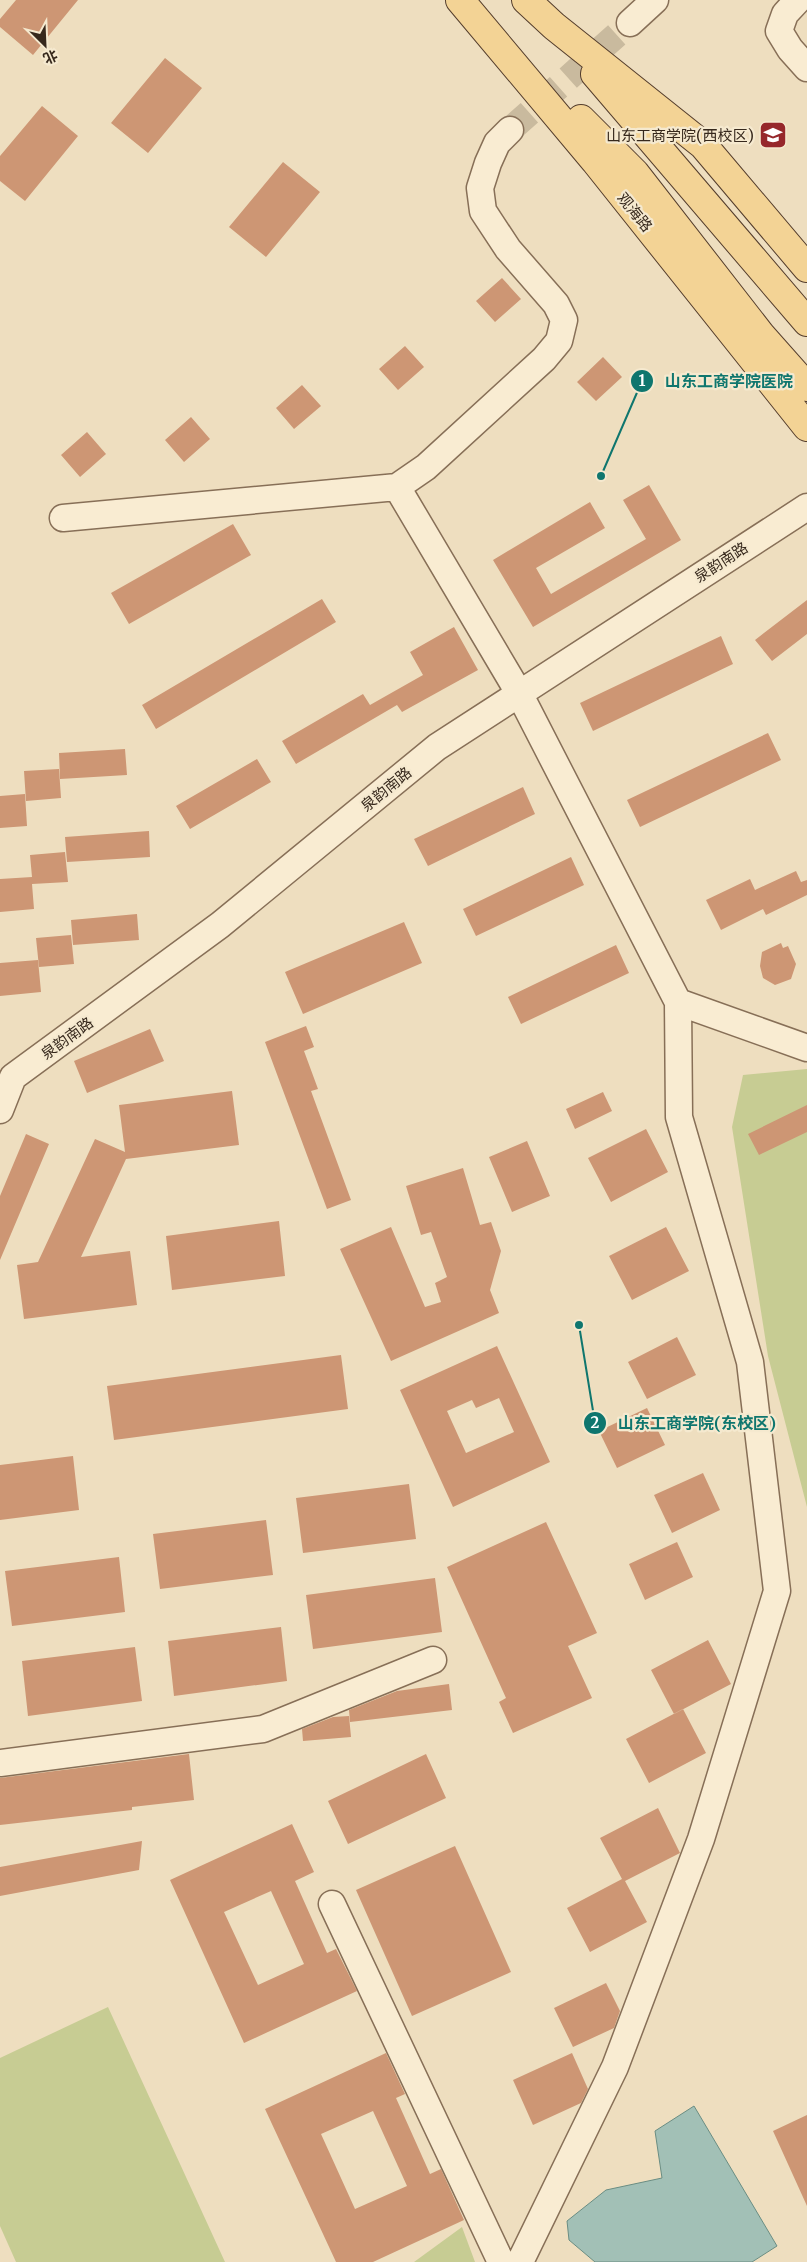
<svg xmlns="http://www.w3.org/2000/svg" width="807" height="2262" font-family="Merriweather,'Noto Sans SC',serif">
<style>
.green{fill:#c7cc93}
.water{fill:#a2c0b6;stroke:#6a8d83}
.building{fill:#cd9674;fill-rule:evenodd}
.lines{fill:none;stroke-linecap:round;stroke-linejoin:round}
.minor-tunnel{stroke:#c9ba9e;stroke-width:26;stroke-dasharray:26 13;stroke-linecap:butt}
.minor-casing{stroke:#876f57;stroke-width:29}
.major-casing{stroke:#543d2c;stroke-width:30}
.minor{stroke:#f9ecd2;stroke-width:26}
.major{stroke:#f3d395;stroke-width:28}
.labels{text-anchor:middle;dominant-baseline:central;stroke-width:4.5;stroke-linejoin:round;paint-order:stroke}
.poi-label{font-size:15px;fill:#36281c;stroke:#f5e9cf;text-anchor:end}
.street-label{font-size:15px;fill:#36281c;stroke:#f5e9cf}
.leader{fill:none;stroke:#0f766e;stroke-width:2}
.callout-dot{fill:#0f766e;stroke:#f5e9cf;stroke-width:2}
.mark-label{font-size:15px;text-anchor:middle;font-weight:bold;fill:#fff}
.callout-label{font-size:16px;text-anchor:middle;font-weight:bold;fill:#0f766e;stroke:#f5e9cf;stroke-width:4.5;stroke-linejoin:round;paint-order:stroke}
</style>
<rect width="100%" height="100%" fill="#eedebf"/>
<!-- green -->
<path class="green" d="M 807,1069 L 807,1507 L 768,1356 L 732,1127 L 743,1075 Z
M 108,2007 L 225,2262 L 16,2262 L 0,2226 L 0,2058 Z
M 462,2227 L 475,2262 L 414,2262 Z"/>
<!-- water -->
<path class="water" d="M 694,2106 L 777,2246 L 752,2262 L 595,2262 L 569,2240 L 567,2221 L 606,2190 L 662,2178 L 655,2131 Z"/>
<!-- building -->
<path class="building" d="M 16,0 L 78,0 L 33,55 L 0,27 L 0,19 Z
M 165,58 L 202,88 L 148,153 L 111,123 Z
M 42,106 L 78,136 L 25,201 L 0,181 L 0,156 Z
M 283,162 L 320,192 L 266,257 L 229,227 Z
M 502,278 L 521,299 L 495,322 L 476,301 Z
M 405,346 L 424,367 L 398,390 L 379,369 Z
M 603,357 L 622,377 L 596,401 L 577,382 Z
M 302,385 L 321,406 L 294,429 L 276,408 Z
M 191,417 L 210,439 L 184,462 L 165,440 Z
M 87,432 L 106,454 L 80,477 L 61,455 Z
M 649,485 L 681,540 L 533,627 L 493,560 L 590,502 L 605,528 L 536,568 L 551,594 L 646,539 L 623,500 Z
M 233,524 L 251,555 L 129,624 L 111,593 Z
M 322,599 L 336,622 L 156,729 L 142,705 Z
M 807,600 L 807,634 L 772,661 L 755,640 Z
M 454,627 L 478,670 L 402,712 L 397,705 L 296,764 L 282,741 L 363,694 L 370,705 L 423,675 L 410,652 Z
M 721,636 L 733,664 L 593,731 L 580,703 Z
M 768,733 L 781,760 L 640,827 L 627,800 Z
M 125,749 L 127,775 L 60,779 L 59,753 Z
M 257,759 L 271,782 L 190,829 L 176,806 Z
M 59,769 L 61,798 L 26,801 L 24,771 Z
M 523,787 L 535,814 L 428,866 L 414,839 Z
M 25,794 L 27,826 L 0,828 L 0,796 Z
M 149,831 L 150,857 L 67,862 L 65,837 Z
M 65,852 L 68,882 L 32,884 L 34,909 L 0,912 L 0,879 L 32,877 L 30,855 Z
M 571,857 L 584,885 L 476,936 L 463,909 Z
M 796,871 L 801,882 L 807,880 L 807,895 L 766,915 L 763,909 L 721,930 L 706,900 L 750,879 L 755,890 Z
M 137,914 L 139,940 L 73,945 L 71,920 Z
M 404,922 L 422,963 L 303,1014 L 285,972 Z
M 71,935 L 74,964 L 39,967 L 36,938 Z
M 781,943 L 783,948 L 788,946 L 796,964 L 791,979 L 775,985 L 763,978 L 760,966 L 762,952 Z
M 616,945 L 629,973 L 521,1024 L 508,997 Z
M 38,960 L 41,992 L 0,996 L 0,963 Z
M 306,1026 L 314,1047 L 304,1051 L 318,1089 L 311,1091 L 351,1200 L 327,1209 L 265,1042 Z
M 150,1029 L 164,1061 L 87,1093 L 74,1061 Z
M 232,1091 L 239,1145 L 126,1159 L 81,1257 L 130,1251 L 137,1305 L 24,1319 L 17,1265 L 38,1262 L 95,1139 L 125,1152 L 119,1105 Z
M 603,1092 L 612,1111 L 575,1129 L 566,1109 Z
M 807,1105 L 807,1132 L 759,1155 L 748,1134 Z
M 646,1129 L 668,1172 L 611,1202 L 588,1158 Z
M 26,1134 L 49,1144 L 0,1260 L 0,1196 Z
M 527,1141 L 550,1196 L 512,1212 L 489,1157 Z
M 463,1168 L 480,1225 L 491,1222 L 501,1251 L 490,1290 L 499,1313 L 391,1361 L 340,1249 L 391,1227 L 425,1307 L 441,1302 L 435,1283 L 447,1277 L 431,1232 L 421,1235 L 406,1186 Z
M 279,1221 L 285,1276 L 172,1290 L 166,1236 Z
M 666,1227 L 689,1271 L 632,1300 L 609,1256 Z
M 677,1337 L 696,1375 L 647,1399 L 628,1362 Z
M 497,1346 L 550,1462 L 453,1507 L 400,1390 ZM 499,1398 L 514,1432 L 466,1453 L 447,1411 L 472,1400 L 476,1408 Z
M 341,1355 L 348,1409 L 114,1440 L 107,1386 Z
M 647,1408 L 665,1445 L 617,1468 L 599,1431 Z
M 73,1456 L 79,1510 L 0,1520 L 0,1465 Z
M 703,1473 L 720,1510 L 672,1533 L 654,1495 Z
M 409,1484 L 416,1539 L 303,1553 L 296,1498 Z
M 266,1520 L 273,1575 L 160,1589 L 153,1534 Z
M 546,1522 L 597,1633 L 568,1646 L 592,1698 L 513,1733 L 499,1702 L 506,1698 L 447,1567 Z
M 677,1542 L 693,1577 L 645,1600 L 629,1564 Z
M 119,1557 L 125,1612 L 12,1626 L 5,1571 Z
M 435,1578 L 442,1632 L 313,1649 L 306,1595 Z
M 281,1627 L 287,1681 L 174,1696 L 168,1641 Z
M 708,1640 L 731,1684 L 674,1714 L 651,1670 Z
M 135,1647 L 142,1701 L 28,1716 L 22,1661 Z
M 449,1684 L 452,1710 L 350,1722 L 349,1710 L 397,1691 Z
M 683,1709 L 706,1753 L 649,1783 L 626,1739 Z
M 349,1716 L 351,1737 L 303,1741 L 302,1729 L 333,1717 Z
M 189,1754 L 194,1800 L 132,1807 L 132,1810 L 0,1825 L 0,1778 Z
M 426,1754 L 446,1798 L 348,1844 L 328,1801 Z
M 658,1808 L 680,1853 L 625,1881 L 647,1922 L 590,1952 L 567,1908 L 622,1879 L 600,1838 Z
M 292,1824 L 314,1872 L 295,1881 L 327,1953 L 336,1949 L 357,1991 L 244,2043 L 170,1880 ZM 271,1891 L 304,1964 L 258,1985 L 224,1912 Z
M 142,1841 L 139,1870 L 0,1896 L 0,1867 Z
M 455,1846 L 511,1972 L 412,2016 L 356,1890 Z
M 606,1983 L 620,2011 L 614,2028 L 573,2047 L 554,2008 Z
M 386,2053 L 405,2094 L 396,2098 L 430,2174 L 441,2169 L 464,2220 L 373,2262 L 336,2262 L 265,2109 ZM 373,2111 L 407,2186 L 355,2209 L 321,2134 Z
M 572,2053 L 588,2089 L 581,2103 L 533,2125 L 513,2080 Z
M 807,2115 L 807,2206 L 773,2131 Z"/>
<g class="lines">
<!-- minor-tunnel -->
<path class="minor-tunnel" d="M 510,130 L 630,23"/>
<!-- minor casing -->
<g class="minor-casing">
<path id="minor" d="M 798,0 L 785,14 L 779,31 L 790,49 L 807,68
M 630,23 L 655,0
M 397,487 L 519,693 L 678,1002 L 807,1048
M 63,518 L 397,487 L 426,467 L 544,359 L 559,341 L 564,320 L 556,304 L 508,249 L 483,211 L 480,188 L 488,163 L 497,143 L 510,130
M 0,1110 L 13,1077 L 220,925 L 437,747 L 807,507
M 0,1763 L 263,1729 L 433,1660
M 332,1904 L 501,2262
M 520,2262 L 615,2067 L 701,1839 L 777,1591 L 750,1362 L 679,1117 L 678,1002"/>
</g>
<!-- major casing -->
<g class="major-casing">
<path id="major" d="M 460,0 L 595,161 L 807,427
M 526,0 L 554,26 L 703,145 L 807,268
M 595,74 L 807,322
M 581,119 L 635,173 L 761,335 L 807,387"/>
</g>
<!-- minor -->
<use href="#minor" class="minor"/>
<!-- major -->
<use href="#major" class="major"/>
</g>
<!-- icons -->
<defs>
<g id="university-square" transform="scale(1.4375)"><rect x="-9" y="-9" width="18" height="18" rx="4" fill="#96272b" stroke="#f5e9cf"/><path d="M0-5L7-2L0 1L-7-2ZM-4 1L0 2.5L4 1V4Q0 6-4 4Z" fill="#fff"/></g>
</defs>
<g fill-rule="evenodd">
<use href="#university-square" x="773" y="135"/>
</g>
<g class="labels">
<!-- poi labels -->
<g class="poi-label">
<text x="754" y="135">山东工商学院(西校区)</text>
</g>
<!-- street labels -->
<g class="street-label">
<text transform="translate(635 212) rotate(51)">观海路</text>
<text transform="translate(721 562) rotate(-33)">泉韵南路</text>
<text transform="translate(386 789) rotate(-39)">泉韵南路</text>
<text transform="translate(67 1038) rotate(-36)">泉韵南路</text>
</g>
</g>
<!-- callouts -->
<path class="leader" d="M601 476L642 381M579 1325L595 1423"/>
<g class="callout-dot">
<circle cx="601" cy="476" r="5"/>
<circle cx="579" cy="1325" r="5"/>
<circle cx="642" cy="381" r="12"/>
<circle cx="595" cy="1423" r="12"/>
</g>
<g class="mark-label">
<text x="642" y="386">1</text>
<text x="595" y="1428">2</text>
</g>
<g class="callout-label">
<text x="729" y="387">山东工商学院医院</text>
<text x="697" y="1429">山东工商学院(东校区)</text>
</g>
<!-- north arrow -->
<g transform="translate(45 45) rotate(156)" stroke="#f5e9cf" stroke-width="4" paint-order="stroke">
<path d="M0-4L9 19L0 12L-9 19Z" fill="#36281c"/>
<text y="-8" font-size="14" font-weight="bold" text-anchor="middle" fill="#36281c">北</text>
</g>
</svg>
